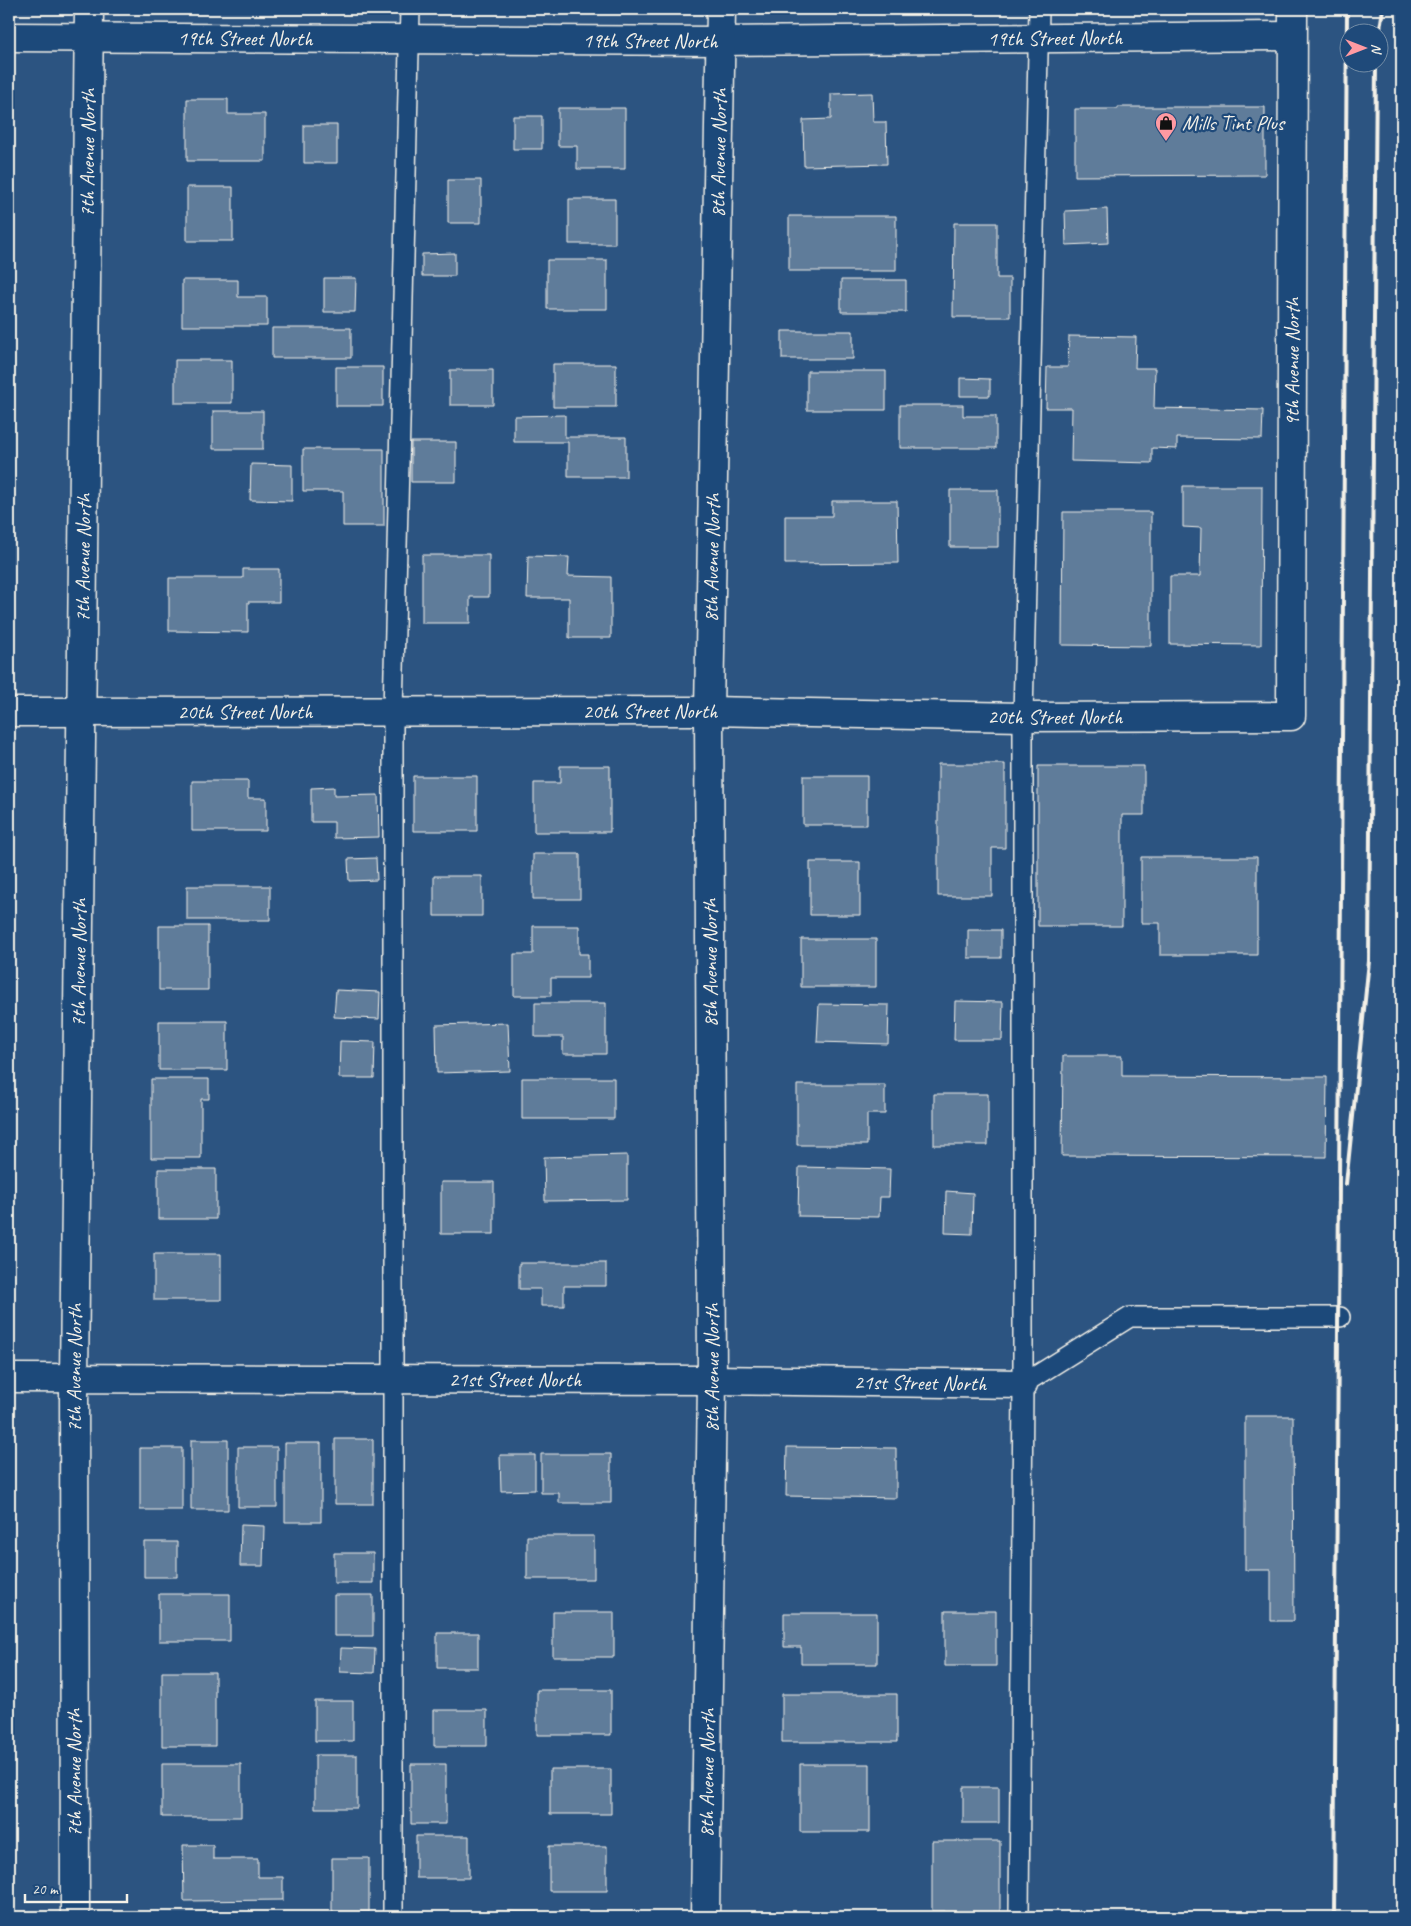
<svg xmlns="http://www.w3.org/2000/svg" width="1411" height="1926" font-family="Caveat,sans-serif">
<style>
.building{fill:#5e7b9a;stroke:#f4f1e8}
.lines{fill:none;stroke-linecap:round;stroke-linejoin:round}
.lane-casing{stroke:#f4f1e8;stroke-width:22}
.street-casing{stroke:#f4f1e8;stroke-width:31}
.secondary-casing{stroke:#f4f1e8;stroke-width:31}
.lane{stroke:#1f4a7a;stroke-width:19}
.street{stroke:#1f4a7a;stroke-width:28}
.secondary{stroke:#1f4a7a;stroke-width:28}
.rail{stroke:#f4f1e8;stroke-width:4}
.labels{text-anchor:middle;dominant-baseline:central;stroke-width:4.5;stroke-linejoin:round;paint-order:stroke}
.street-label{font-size:21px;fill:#f4f1e8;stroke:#1f4a7a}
.poi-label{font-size:21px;fill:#f4f1e8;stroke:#1f4a7a;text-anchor:start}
</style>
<rect width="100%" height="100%" fill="#2c5481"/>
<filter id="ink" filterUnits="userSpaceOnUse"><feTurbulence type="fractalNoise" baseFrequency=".02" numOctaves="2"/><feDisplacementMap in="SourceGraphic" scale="10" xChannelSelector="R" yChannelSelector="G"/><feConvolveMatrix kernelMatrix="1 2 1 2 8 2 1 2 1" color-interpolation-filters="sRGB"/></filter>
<g filter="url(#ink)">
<!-- building -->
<path class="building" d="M 872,93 L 873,122 L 886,122 L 887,164 L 804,166 L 803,120 L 831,119 L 831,94 Z
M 187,99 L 228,99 L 228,114 L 265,114 L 265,161 L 187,161 Z
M 1118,107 L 1265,107 L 1265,175 L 1075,176 L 1075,109 L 1118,109 Z
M 558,108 L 625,108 L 625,169 L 577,169 L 577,146 L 558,146 Z
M 513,116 L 542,116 L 542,149 L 513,149 Z
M 304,125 L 337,125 L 337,163 L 304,163 Z
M 448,180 L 481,180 L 481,223 L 448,223 Z
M 187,187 L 233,187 L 233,241 L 187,241 Z
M 569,199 L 615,199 L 615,244 L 569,244 Z
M 1107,209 L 1108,243 L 1066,245 L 1065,211 Z
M 789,216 L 896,216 L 896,271 L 789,271 Z
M 954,223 L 997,223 L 997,278 L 1010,278 L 1010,317 L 953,317 Z
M 455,253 L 455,276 L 422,276 L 422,254 Z
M 547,260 L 607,260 L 607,309 L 547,309 Z
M 324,278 L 356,278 L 355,312 L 324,312 Z
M 182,280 L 238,280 L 238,297 L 267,297 L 267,326 L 182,326 Z
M 841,280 L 906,280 L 906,312 L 841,312 Z
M 272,328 L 351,328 L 351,358 L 272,358 Z
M 782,331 L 853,331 L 853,359 L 782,359 Z
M 1069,336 L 1136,337 L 1135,368 L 1155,368 L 1154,408 L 1263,410 L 1262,439 L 1177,438 L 1177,449 L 1152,448 L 1152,463 L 1071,461 L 1072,408 L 1046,408 L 1047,367 L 1068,367 Z
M 175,360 L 232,360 L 232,403 L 175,403 Z
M 553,364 L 616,364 L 616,407 L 553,407 Z
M 336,367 L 383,367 L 383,406 L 336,406 Z
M 450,370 L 493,370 L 493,405 L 450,405 Z
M 807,371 L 886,371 L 886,410 L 807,410 Z
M 960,378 L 990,379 L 990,396 L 960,396 Z
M 900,405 L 963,405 L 963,416 L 996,416 L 996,448 L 900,448 Z
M 213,411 L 263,411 L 263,449 L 213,449 Z
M 565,415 L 565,437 L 626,437 L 626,477 L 568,477 L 568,442 L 514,442 L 514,416 Z
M 411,442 L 456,442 L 456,482 L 411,482 Z
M 303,449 L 384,449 L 384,526 L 343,526 L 343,491 L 303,491 Z
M 251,464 L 292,465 L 292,501 L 250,500 Z
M 1183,486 L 1262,486 L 1261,645 L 1170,644 L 1170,576 L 1200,576 L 1201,528 L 1183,527 Z
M 950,490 L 998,490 L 998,547 L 950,547 Z
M 832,501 L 897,501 L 898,563 L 785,564 L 785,516 L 832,516 Z
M 1063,512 L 1151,512 L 1151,646 L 1062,645 Z
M 422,555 L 489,555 L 489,597 L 470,597 L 470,623 L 422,623 Z
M 528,556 L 569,557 L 568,576 L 611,577 L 611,638 L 569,638 L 569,598 L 527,598 Z
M 243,569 L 279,569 L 279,602 L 248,602 L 248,632 L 169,631 L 169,578 L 243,578 Z
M 938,764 L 1005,764 L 1005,848 L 992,848 L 992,896 L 938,896 Z
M 560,766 L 610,766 L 610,832 L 534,832 L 534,783 L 560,783 Z
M 1038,766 L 1144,766 L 1144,815 L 1122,815 L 1122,926 L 1038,926 Z
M 413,776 L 477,776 L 477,831 L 413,831 Z
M 803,776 L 867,776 L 867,825 L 803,825 Z
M 192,781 L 248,781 L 248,798 L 266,798 L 266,831 L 192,831 Z
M 334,787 L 334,796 L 378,795 L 379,837 L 334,838 L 334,822 L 311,822 L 311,788 Z
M 533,854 L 580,854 L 580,899 L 533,899 Z
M 1141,857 L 1257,857 L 1257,955 L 1160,955 L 1160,923 L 1141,923 Z
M 376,858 L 377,880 L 349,881 L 348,859 Z
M 810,862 L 860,862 L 860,915 L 810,915 Z
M 434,876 L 482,876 L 482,916 L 434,916 Z
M 187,886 L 270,886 L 270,920 L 187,920 Z
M 159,926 L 208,926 L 208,990 L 159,990 Z
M 533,926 L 579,926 L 579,954 L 588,954 L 588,978 L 551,978 L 551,996 L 514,996 L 514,954 L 533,954 Z
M 968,930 L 1001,930 L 1001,958 L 968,958 Z
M 801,939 L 876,939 L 876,987 L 801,987 Z
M 336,990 L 380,992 L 379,1019 L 334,1017 Z
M 955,1001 L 1003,1002 L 1002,1040 L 954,1040 Z
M 535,1003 L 606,1003 L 606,1054 L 563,1054 L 563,1037 L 535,1037 Z
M 819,1004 L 889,1005 L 888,1044 L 817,1042 Z
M 159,1021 L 227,1021 L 227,1070 L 159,1070 Z
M 508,1023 L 510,1071 L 437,1073 L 436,1025 Z
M 340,1041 L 375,1042 L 374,1078 L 339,1078 Z
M 1063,1056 L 1122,1056 L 1122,1076 L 1327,1077 L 1326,1157 L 1062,1156 Z
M 522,1078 L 614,1078 L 614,1119 L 522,1119 Z
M 151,1079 L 209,1079 L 209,1099 L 201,1099 L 201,1158 L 151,1158 Z
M 797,1085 L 885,1085 L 885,1114 L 867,1114 L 867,1145 L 797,1145 Z
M 934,1094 L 988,1094 L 988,1145 L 934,1145 Z
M 627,1155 L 627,1200 L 545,1201 L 544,1157 Z
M 799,1167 L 890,1169 L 889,1197 L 880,1197 L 879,1217 L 798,1216 Z
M 158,1169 L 216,1169 L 216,1219 L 158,1219 Z
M 441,1182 L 494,1182 L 494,1234 L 441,1234 Z
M 946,1191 L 973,1193 L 972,1234 L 945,1233 Z
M 154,1254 L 221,1254 L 221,1300 L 154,1300 Z
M 519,1263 L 606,1263 L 606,1286 L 564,1286 L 564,1306 L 541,1306 L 541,1289 L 519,1289 Z
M 1245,1416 L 1293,1416 L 1294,1621 L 1271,1621 L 1271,1570 L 1245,1570 Z
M 335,1439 L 373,1439 L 373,1504 L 335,1504 Z
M 191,1440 L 228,1440 L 228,1510 L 191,1510 Z
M 285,1443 L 321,1443 L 321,1522 L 285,1522 Z
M 238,1447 L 277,1447 L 277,1507 L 238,1507 Z
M 787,1447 L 896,1448 L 896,1498 L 786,1496 Z
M 140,1448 L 182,1448 L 182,1510 L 140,1510 Z
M 541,1454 L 611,1454 L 611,1503 L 559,1503 L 559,1493 L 541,1493 Z
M 500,1455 L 535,1455 L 535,1490 L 501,1491 Z
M 241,1525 L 264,1526 L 263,1566 L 240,1566 Z
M 527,1536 L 594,1536 L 594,1579 L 527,1579 Z
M 144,1542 L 177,1542 L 177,1577 L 144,1577 Z
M 334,1553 L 373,1553 L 373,1583 L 334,1583 Z
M 159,1594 L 230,1594 L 230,1641 L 159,1641 Z
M 334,1595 L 373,1595 L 373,1636 L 334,1636 Z
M 945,1611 L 996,1611 L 996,1666 L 945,1666 Z
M 553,1612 L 614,1612 L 614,1657 L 553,1657 Z
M 784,1613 L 877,1613 L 877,1664 L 801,1664 L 801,1647 L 784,1647 Z
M 437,1633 L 478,1633 L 478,1668 L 437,1668 Z
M 341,1648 L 375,1649 L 374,1673 L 340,1672 Z
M 162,1672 L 215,1672 L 215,1746 L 162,1746 Z
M 537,1690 L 611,1690 L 611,1735 L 537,1735 Z
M 782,1694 L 897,1694 L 897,1742 L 782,1742 Z
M 315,1701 L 353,1701 L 353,1741 L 315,1741 Z
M 434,1710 L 487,1710 L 487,1746 L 434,1746 Z
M 315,1755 L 357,1755 L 357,1808 L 315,1808 Z
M 162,1764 L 241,1764 L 241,1817 L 162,1817 Z
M 411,1764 L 446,1764 L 446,1824 L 411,1824 Z
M 800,1764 L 870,1764 L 870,1832 L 800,1832 Z
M 550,1769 L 611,1769 L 611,1814 L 550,1814 Z
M 963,1787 L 999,1787 L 999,1823 L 963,1823 Z
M 416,1836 L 469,1836 L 469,1878 L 416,1878 Z
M 932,1841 L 1000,1841 L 1000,1917 L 945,1917 L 945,1911 L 932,1911 Z
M 183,1845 L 213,1845 L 213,1859 L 258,1859 L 258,1877 L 283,1877 L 283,1900 L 184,1901 Z
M 549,1846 L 607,1846 L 607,1891 L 549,1891 Z
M 332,1858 L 369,1858 L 369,1912 L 332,1912 Z
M 497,1911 L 537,1912 L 537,1917 L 497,1917 Z
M 412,1916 L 455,1916 L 455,1917 L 412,1917 Z"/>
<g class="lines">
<!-- lane casing -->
<g class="lane-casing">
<path id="lane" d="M 1023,1384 L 1130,1317 L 1340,1317
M 393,1917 L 393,712 L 410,9
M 1019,1917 L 1023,1384 L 1023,717 L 1039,9"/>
</g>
<!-- street casing -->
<g class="street-casing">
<g id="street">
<path id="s1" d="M 9,37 L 721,41 L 1292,36"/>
<path id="s2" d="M 9,712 L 709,711 L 1023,717 L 1291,716 L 1293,9"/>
<path id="s3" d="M 9,1378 L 712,1380 L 1023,1384"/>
<path id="s4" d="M 75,1917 L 74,1378 L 89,9"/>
</g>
</g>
<!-- secondary casing -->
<g class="secondary-casing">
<g id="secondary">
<path id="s5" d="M 705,1917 L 712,1380 L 709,711 L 721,9"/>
</g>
</g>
<!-- lane -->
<use href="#lane" class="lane"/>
<!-- street -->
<use href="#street" class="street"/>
<!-- secondary -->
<use href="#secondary" class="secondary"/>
<!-- rail -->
<path class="rail" d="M 1378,42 L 1383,9
M 1346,1184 L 1369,961 L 1376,62
M 1334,1917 L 1347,9"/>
</g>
</g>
<!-- icons -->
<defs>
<g id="shop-pin" transform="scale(1.125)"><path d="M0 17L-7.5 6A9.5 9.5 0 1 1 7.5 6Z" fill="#ff9aa2" stroke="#1f4a7a"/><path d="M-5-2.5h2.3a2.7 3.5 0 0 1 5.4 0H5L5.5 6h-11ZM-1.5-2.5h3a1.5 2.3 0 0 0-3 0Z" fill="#111"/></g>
</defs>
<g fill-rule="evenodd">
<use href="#shop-pin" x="1166" y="123"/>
</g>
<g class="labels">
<!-- street labels -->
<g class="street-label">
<text stroke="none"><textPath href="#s1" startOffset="236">19th Street North</textPath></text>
<text stroke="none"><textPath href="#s1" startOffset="1046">19th Street North</textPath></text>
<text stroke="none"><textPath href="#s1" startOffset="641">19th Street North</textPath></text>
<text stroke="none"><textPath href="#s4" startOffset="1764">7th Avenue North</textPath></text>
<text stroke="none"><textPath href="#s5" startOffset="1764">8th Avenue North</textPath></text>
<text stroke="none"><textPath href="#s2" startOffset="1636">9th Avenue North</textPath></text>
<text stroke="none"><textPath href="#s4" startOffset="1359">7th Avenue North</textPath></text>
<text stroke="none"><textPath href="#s5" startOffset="1359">8th Avenue North</textPath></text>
<text stroke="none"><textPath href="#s2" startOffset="641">20th Street North</textPath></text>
<text stroke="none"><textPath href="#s2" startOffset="236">20th Street North</textPath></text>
<text stroke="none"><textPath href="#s2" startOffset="1046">20th Street North</textPath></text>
<text stroke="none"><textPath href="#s4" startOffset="954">7th Avenue North</textPath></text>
<text transform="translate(710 963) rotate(-90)">8th Avenue North</text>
<text stroke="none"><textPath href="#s4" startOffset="549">7th Avenue North</textPath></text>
<text stroke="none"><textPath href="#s5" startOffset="549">8th Avenue North</textPath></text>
<text stroke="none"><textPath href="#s3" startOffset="506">21st Street North</textPath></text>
<text stroke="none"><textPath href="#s3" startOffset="911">21st Street North</textPath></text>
<text transform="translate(74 1773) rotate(-90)">7th Avenue North</text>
<text stroke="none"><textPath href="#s5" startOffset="144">8th Avenue North</textPath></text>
</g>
<!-- poi labels -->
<g class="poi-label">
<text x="1182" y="123">Mills Tint Plus</text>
</g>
</g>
<!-- margin -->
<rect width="1411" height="1926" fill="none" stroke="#1f4a7a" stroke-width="30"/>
<rect x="15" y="15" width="1381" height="1896" fill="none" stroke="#f4f1e8" stroke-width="2" filter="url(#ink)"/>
<!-- north arrow -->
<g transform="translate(1364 48) rotate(90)"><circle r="24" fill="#1f4a7a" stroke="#748da6"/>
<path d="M0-4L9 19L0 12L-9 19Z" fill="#ff9aa2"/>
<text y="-8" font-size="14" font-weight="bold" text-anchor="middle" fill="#f4f1e8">N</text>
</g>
<!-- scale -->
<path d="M25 1894v8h102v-8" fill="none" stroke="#f4f1e8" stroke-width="2.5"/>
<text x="32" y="1894" font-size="15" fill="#f4f1e8" stroke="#1f4a7a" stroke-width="4" paint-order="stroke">20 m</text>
</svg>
